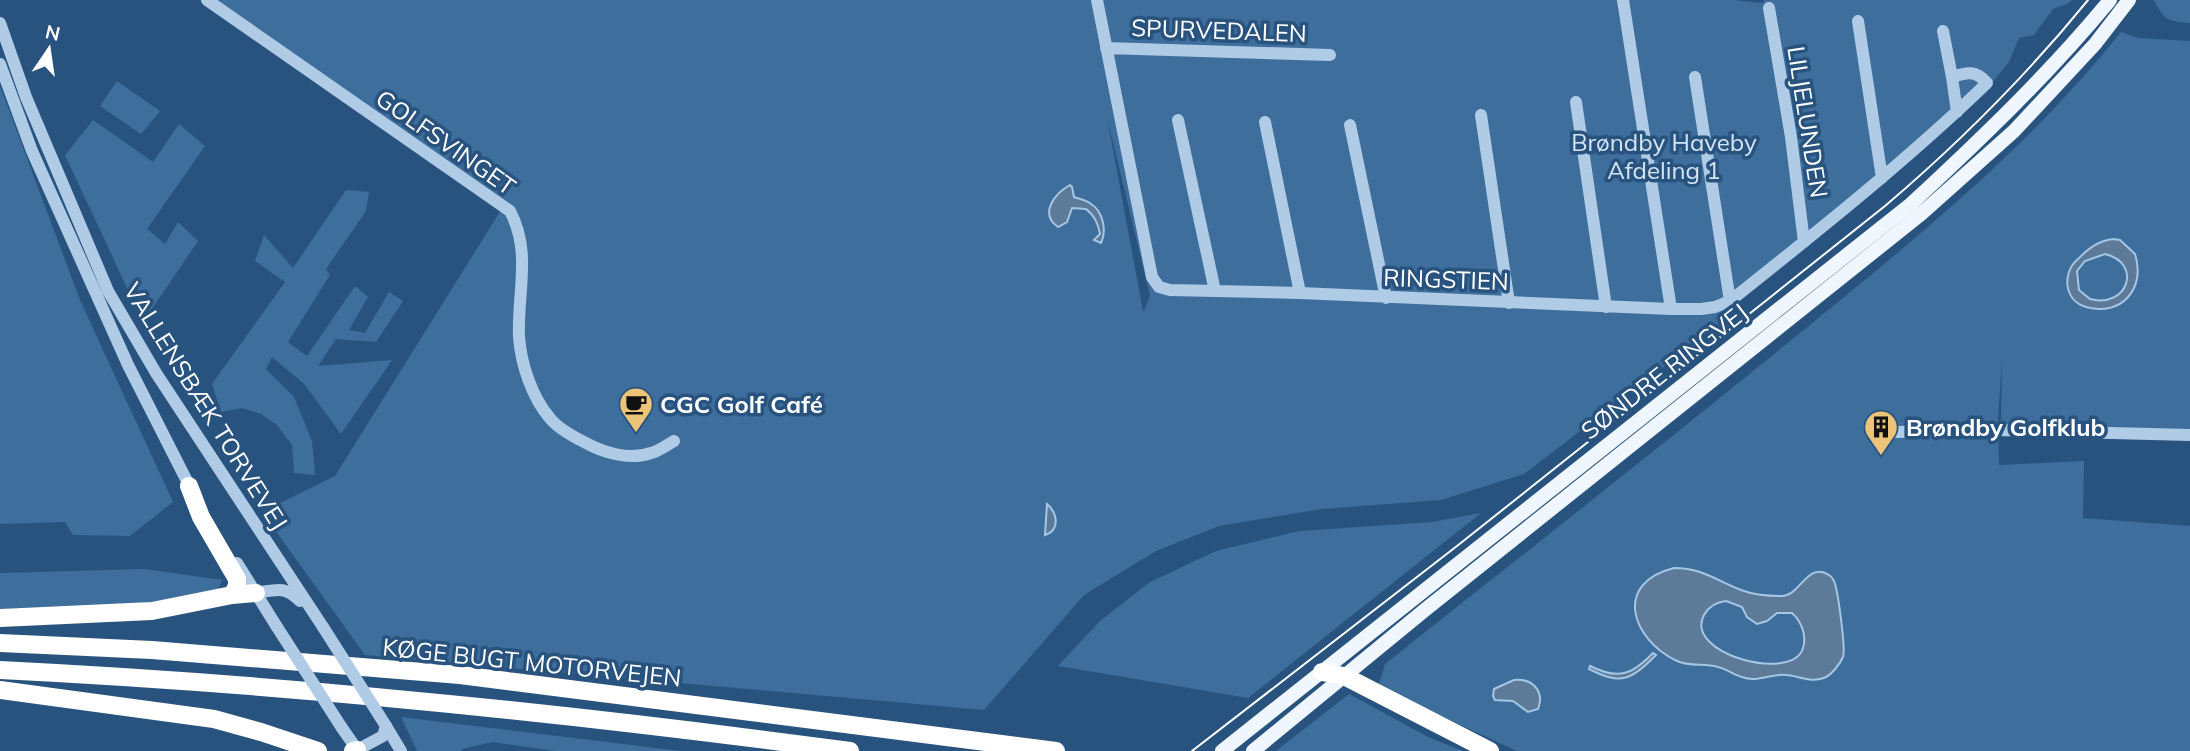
<svg xmlns="http://www.w3.org/2000/svg" width="2190" height="751" font-family="Mulish,sans-serif">
<style>
.green{fill:#3e6e9c;fill-rule:evenodd}
.water{fill:#5d7a99;stroke:#a5c6e5;stroke-width:2;fill-rule:evenodd}
.lines{fill:none;stroke-linecap:round;stroke-linejoin:round}
.minor{stroke:#b0cbe5;stroke-width:12}
.major{stroke:#f0f6fd;stroke-width:14}
.highway{stroke:#fff;stroke-width:18}
.tram{stroke:#fff;stroke-width:2}
.minor-bridge{stroke:#b0cbe5;stroke-width:12}
.labels{text-anchor:middle;dominant-baseline:central;stroke-width:7;stroke-linejoin:round;paint-order:stroke}
.street-label{font-size:24px;fill:#fff;stroke:#29537f}
.park-label{font-size:24px;fill:#d3e4f4;stroke:#29537f}
.poi-label{font-size:24px;font-weight:bold;fill:#fff;stroke:#29537f;text-anchor:start}
</style>
<rect width="100%" height="100%" fill="#29537f"/>
<!-- green -->
<path class="green" d="M 211,0 L 1733,0 L 1763,3 L 1764,0 L 2072,0 L 2069,3 L 2053,9 L 2034,35 L 2019,38 L 2009,62 L 1991,84 L 1889,177 L 1720,314 L 1721,323 L 1524,474 L 1441,500 L 1322,509 L 1219,526 L 1156,551 L 1084,595 L 984,710 L 365,655 L 262,512 L 335,476 L 506,202 ZM 1107,117 L 1150,296 L 1144,311 L 1143,311 Z
M 2154,0 L 2190,0 L 2190,23 C 2167,21 2165,21 2154,0 Z
M 2121,32 L 2138,38 L 2190,41 L 2190,430 L 2001,426 L 2002,359 L 1998,421 L 1999,465 L 2084,461 L 2083,518 L 2190,526 L 2190,751 L 1517,751 L 1378,687 L 1385,664 C 1520,557 1656,450 1790,341 C 1907,246 2026,151 2121,32 Z
M 117,81 L 160,111 L 141,134 L 100,106 Z
M 0,86 L 80,300 L 173,502 L 130,536 L 73,535 L 65,522 L 0,524 Z
M 93,120 L 153,162 L 179,124 L 205,146 L 147,229 L 165,244 L 178,222 L 198,241 L 143,322 L 65,155 Z
M 346,190 L 369,192 L 366,211 L 326,269 L 330,275 L 288,342 L 307,356 L 355,286 L 368,297 L 349,330 L 365,333 L 389,292 L 403,301 L 376,342 L 336,339 L 318,366 L 392,360 L 341,434 L 304,384 L 272,357 L 266,369 L 294,397 L 312,441 L 315,475 L 294,473 L 292,445 L 277,425 L 261,414 L 242,408 L 221,412 L 212,384 L 285,282 L 255,261 L 264,235 L 293,268 Z
M 1481,513 L 1248,698 L 1058,666 L 1100,621 L 1150,582 L 1216,551 L 1299,531 L 1432,522 Z
M 145,569 L 222,580 L 217,593 L 145,603 L 0,609 L 0,573 Z
M 1349,694 L 1428,737 L 1463,751 L 1276,751 Z
M 401,717 L 680,751 L 555,751 L 493,742 L 462,749 L 461,751 L 417,751 Z"/>
<!-- water -->
<path class="water" d="M 1070,185 L 1072,187 L 1074,197 C 1079,199 1087,200 1091,204 C 1103,211 1107,231 1101,243 L 1094,240 L 1100,234 C 1098,224 1095,216 1086,209 L 1072,208 L 1067,222 L 1058,227 C 1039,214 1054,194 1070,185 Z
M 2113,239 L 2120,240 L 2135,254 C 2146,288 2122,317 2086,307 C 2064,301 2062,273 2077,260 C 2088,249 2097,241 2113,239 ZM 2105,254 C 2143,263 2128,309 2090,299 L 2079,290 L 2077,271 L 2085,261 Z
M 1047,504 C 1058,514 1060,530 1045,535 Z
M 1674,568 C 1704,568 1718,582 1744,591 C 1755,595 1769,596 1781,596 C 1800,597 1807,561 1829,575 C 1832,577 1834,580 1835,584 C 1838,593 1846,650 1843,657 C 1840,664 1832,674 1826,677 C 1810,685 1795,673 1779,675 C 1766,676 1755,682 1742,677 C 1734,675 1727,669 1718,667 C 1704,663 1690,667 1677,661 C 1631,639 1613,583 1674,568 ZM 1726,601 L 1742,607 L 1747,617 L 1757,624 L 1767,621 L 1777,613 L 1792,613 C 1801,621 1807,635 1803,648 C 1793,683 1683,654 1704,615 C 1709,606 1716,602 1726,601 Z
M 1653,653 L 1656,655 C 1630,681 1621,685 1589,669 L 1590,666 C 1618,680 1632,675 1653,653 Z
M 1514,680 C 1532,678 1545,691 1538,709 L 1528,712 L 1513,701 L 1495,700 L 1493,696 L 1494,689 Z"/>
<g class="lines">
<!-- minor -->
<path class="minor" d="M 207,0 L 510,211 C 532,252 517,294 519,337 C 521,364 532,397 549,417 C 557,428 572,436 584,442 C 602,452 629,461 651,453 C 659,451 667,445 674,441
M 1097,0 L 1152,277 L 1159,287 L 1170,290 L 1300,293 L 1671,309 L 1701,309 L 1715,307 L 1730,301 C 1818,231 1906,161 1987,83 C 1976,70 1967,72 1952,77 L 1957,112
M 1623,0 L 1671,309
M 1769,8 L 1791,137 L 1804,242
M 1858,21 L 1882,178
M 0,23 L 26,97 L 108,291 L 156,373 L 323,627
M 1943,31 L 1952,77
M 1106,48 L 1330,55
M 0,64 L 32,151 L 128,365 L 192,491
M 1695,77 L 1730,301
M 1576,102 L 1606,307
M 1481,115 L 1509,303
M 1178,120 L 1215,291
M 1265,122 L 1300,293
M 1350,125 L 1386,298
M 1896,432 L 1998,430 L 2190,435
M 237,563 L 277,627
M 256,593 C 276,590 284,585 300,601
M 386,726 L 401,751
M 342,728 L 358,751
M 357,750 L 383,736 L 386,726"/>
<!-- major -->
<path class="major" d="M 1222,751 L 1911,204 C 1981,139 2049,74 2110,0
M 1253,751 L 1426,609 L 1921,214 L 2014,131 L 2095,44 L 2129,0"/>
<!-- highway -->
<path class="highway" d="M 189,486 L 201,517 L 237,579 L 237,586 L 232,595
M 0,618 L 152,611 L 232,595 L 256,593
M 0,643 L 152,650 L 460,675 L 1056,751
M 0,670 C 285,684 567,713 850,751
M 1322,672 L 1344,676 L 1490,751
M 0,690 L 214,719 L 261,732 L 318,751
M 353,751 L 357,750"/>
<!-- tram -->
<path class="tram" d="M 1192,751 L 1457,546 L 1885,206 C 1959,143 2027,75 2088,0"/>
<!-- minor-bridge -->
<path class="minor-bridge" d="M 277,627 L 342,728
M 323,627 L 386,726"/>
</g>
<!-- icons -->
<defs>
<g id="cafe-pin" transform="scale(1.75)"><path d="M0 17L-7.5 6A9.5 9.5 0 1 1 7.5 6Z" fill="#ecc477" stroke="#29537f"/><path d="M-5.5-4.5H6V0H3Q3 3.5 0 3.5H-2.5Q-5.5 3.5-5.5 0ZM3-3.2v2h1.7v-2ZM-6 4.5H4V6H-6Z" fill="#111"/></g>
<g id="building-pin" transform="scale(1.75)"><path d="M0 17L-7.5 6A9.5 9.5 0 1 1 7.5 6Z" fill="#ecc477" stroke="#29537f"/><path d="M-4-6H4V6H1V3H-1V6H-4ZM-2.5-4.3h1.7v1.8h-1.7ZM.8-4.3h1.7v1.8H.8ZM-2.5-1h1.7V.8h-1.7ZM.8-1h1.7V.8H.8Z" fill="#111"/></g>
</defs>
<g fill-rule="evenodd">
<use href="#cafe-pin" x="636" y="404"/>
<use href="#building-pin" x="1881" y="427"/>
</g>
<g class="labels">
<!-- street labels -->
<g class="street-label">
<text transform="translate(1219 30) rotate(2)">SPURVEDALEN</text>
<text transform="translate(1808 122) rotate(81)">LILJELUNDEN</text>
<text transform="translate(446 142) rotate(35)">GOLFSVINGET</text>
<text transform="translate(1446 279) rotate(2)">RINGSTIEN</text>
<text transform="translate(1664 371) rotate(-38)">SØNDRE RINGVEJ</text>
<text transform="translate(206 406) rotate(58)">VALLENSBÆK TORVEVEJ</text>
<text transform="translate(532 662) rotate(6)">KØGE BUGT MOTORVEJEN</text>
</g>
<!-- park labels -->
<g class="park-label">
<text x="1664" y="142">Brøndby Haveby<tspan x="1664" dy="28">Afdeling 1</tspan></text>
</g>
<!-- poi labels -->
<g class="poi-label">
<text x="660" y="404">CGC Golf Café</text>
<text x="1906" y="427">Brøndby Golfklub</text>
</g>
</g>
<!-- north arrow -->
<g transform="translate(49 49) rotate(13)" stroke="#29537f" stroke-width="5" paint-order="stroke">
<path d="M0-5L12 26L0 18L-12 26Z" fill="#ffffff"/>
<text y="-10" font-size="19" font-weight="bold" text-anchor="middle" fill="#ffffff">N</text>
</g>
</svg>
